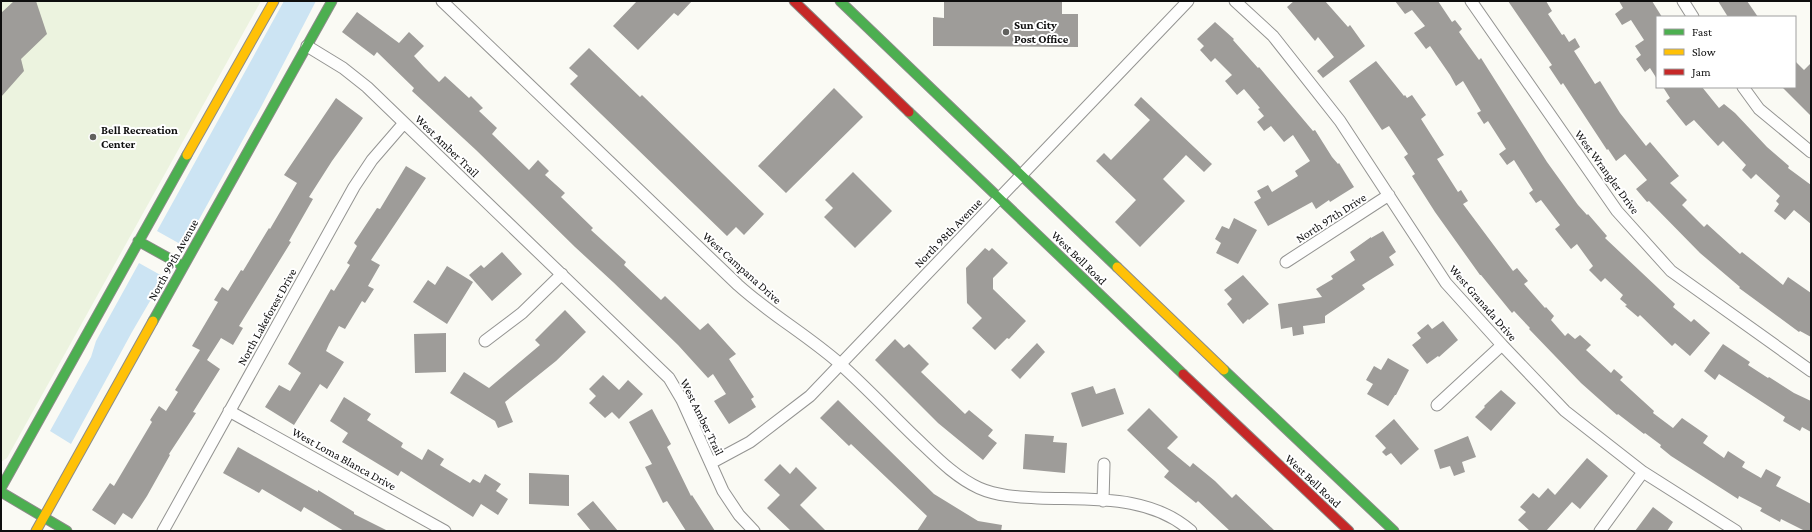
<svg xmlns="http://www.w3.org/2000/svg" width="1812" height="532" font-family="'Crimson Pro',serif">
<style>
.pitch{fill:#ecf3df}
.water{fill:#cce4f3}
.building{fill:#9e9c99}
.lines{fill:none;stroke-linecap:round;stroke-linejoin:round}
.street-casing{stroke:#949492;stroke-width:13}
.fast-casing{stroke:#8b8b88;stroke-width:11}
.slow-casing{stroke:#8b8b88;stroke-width:11}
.jam-casing{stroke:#8b8b88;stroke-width:11}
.street{stroke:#fefefd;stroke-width:11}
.fast{stroke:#4caf50;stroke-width:9}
.slow{stroke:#ffc107;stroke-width:9}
.jam{stroke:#c62828;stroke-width:9}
.poi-dot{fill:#61615e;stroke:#fff;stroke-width:1.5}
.labels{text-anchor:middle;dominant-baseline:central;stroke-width:4;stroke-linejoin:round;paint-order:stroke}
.poi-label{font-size:12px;font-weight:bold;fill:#0e0e0e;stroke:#fff;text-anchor:start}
.street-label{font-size:12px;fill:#0e0e0e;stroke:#fff}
</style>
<rect width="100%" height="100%" fill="#fafaf4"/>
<!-- pitch -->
<path class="pitch" d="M 1,1 L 261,1 L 7,458 L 1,462 Z"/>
<!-- water -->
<path class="water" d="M 284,1 L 316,1 L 261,107 L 185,245 L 182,245 L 157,231 Z
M 139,263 L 164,277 L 132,332 L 71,444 L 50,431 L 91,357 L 96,341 Z"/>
<!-- building -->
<path class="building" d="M 14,1 L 36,1 L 47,34 L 21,59 L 24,71 L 1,97 L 1,13 Z
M 637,1 L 692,1 L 678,16 L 674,13 L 638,50 L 613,26 Z
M 944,1 L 1062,1 L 1062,14 L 1078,14 L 1078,47 L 933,46 L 933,17 L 944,18 Z
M 1294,1 L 1325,1 L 1348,27 L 1350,25 L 1365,46 L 1323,78 L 1317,71 L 1334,57 L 1318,37 L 1315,41 L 1287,7 Z
M 1395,1 L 1438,1 L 1452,22 L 1455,20 L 1462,29 L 1459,32 L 1479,60 L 1481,58 L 1547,162 L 1578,205 L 1587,215 L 1588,214 L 1607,236 L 1605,238 L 1675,304 L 1673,307 L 1691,322 L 1694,319 L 1710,333 L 1690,356 L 1675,343 L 1672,346 L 1640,315 L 1638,317 L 1625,306 L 1627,305 L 1620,299 L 1623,295 L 1605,278 L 1601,282 L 1589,270 L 1593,266 L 1577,244 L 1571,249 L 1555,229 L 1560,225 L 1541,200 L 1536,203 L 1529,193 L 1533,190 L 1514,160 L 1507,165 L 1499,154 L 1506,149 L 1488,121 L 1484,124 L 1477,113 L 1481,111 L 1463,81 L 1456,86 L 1450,75 L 1430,46 L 1426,49 L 1414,33 L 1425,26 L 1412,10 L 1405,14 Z
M 1508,1 L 1546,1 L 1552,11 L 1548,14 L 1562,35 L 1564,34 L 1569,42 L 1575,38 L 1580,47 L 1574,51 L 1595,84 L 1600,81 L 1620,113 L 1646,146 L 1650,142 L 1679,176 L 1670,183 L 1687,200 L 1682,205 L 1704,227 L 1707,224 L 1740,254 L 1742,252 L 1783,285 L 1788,277 L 1811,293 L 1811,337 L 1800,331 L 1799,332 L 1739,288 L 1740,287 L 1700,253 L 1649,201 L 1647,202 L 1636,189 L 1647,180 L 1625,154 L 1616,161 L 1608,149 L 1607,150 L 1563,83 L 1561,85 L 1549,67 L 1552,65 Z
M 1619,1 L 1652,1 L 1662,17 L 1657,17 L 1657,79 L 1650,68 L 1645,72 L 1636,59 L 1641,55 L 1635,46 L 1644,40 L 1631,20 L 1622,25 L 1615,14 L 1623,8 Z
M 1718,1 L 1747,1 L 1758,17 L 1728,17 Z
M 357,12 L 399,43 L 409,32 L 424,46 L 414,56 L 424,67 L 439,82 L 445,76 L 469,98 L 471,96 L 483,108 L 479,111 L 497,128 L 492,134 L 529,170 L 538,160 L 549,171 L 545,175 L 565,193 L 561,197 L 593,228 L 591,230 L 626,262 L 624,265 L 661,300 L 665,296 L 700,330 L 708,323 L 736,354 L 729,359 L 754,397 L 751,399 L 756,407 L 729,424 L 714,401 L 726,394 L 713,374 L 708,378 L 678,345 L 613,282 L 575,247 L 476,150 L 412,91 L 414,88 L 377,52 L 374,56 L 342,32 Z
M 1215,22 L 1234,39 L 1233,40 L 1258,68 L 1259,67 L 1313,131 L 1315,130 L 1332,157 L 1338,164 L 1339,163 L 1354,187 L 1330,202 L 1329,200 L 1316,209 L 1312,202 L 1268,226 L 1254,202 L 1261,198 L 1257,191 L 1268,185 L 1272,192 L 1298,176 L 1295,171 L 1310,161 L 1293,135 L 1284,142 L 1271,126 L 1264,131 L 1257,122 L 1264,116 L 1258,109 L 1260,108 L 1244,89 L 1237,95 L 1225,81 L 1232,75 L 1215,58 L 1211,62 L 1200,50 L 1204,46 L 1197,39 Z
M 589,48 L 640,97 L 642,95 L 764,214 L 744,235 L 736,227 L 727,236 L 570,84 L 578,76 L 569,68 Z
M 1376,61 L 1404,96 L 1405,95 L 1407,98 L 1412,95 L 1426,115 L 1421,119 L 1444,155 L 1437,159 L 1458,192 L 1461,190 L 1468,201 L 1463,204 L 1513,271 L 1517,268 L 1528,281 L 1524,284 L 1545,308 L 1546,307 L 1554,316 L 1551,320 L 1565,336 L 1568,333 L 1575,339 L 1580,335 L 1591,345 L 1586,350 L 1611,373 L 1614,369 L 1623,377 L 1620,380 L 1654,411 L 1653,413 L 1673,428 L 1682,418 L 1708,436 L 1703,443 L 1724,458 L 1728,451 L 1745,462 L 1742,467 L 1761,478 L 1766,469 L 1781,477 L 1776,486 L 1811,504 L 1811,531 L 1805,531 L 1781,519 L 1780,522 L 1760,511 L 1762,508 L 1739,496 L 1738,499 L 1671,456 L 1660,447 L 1661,445 L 1645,433 L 1644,434 L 1618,414 L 1617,415 L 1581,383 L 1529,329 L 1530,328 L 1514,311 L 1512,313 L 1481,275 L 1480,275 L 1435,212 L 1412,176 L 1415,174 L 1404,157 L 1408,154 L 1389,126 L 1382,130 L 1349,81 Z
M 1795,61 L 1804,70 L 1811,63 L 1811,116 L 1782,87 L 1795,87 Z
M 1663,87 L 1702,87 L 1719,108 L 1724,104 L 1735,113 L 1767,147 L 1789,166 L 1788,168 L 1811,185 L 1811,224 L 1794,210 L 1785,220 L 1774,211 L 1779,204 L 1776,201 L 1780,196 L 1756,174 L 1751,179 L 1742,170 L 1746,165 L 1723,141 L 1718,146 L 1694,120 L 1686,126 L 1666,101 L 1670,98 Z
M 834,88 L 863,117 L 786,193 L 758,166 Z
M 1141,97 L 1212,164 L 1204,172 L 1186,155 L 1163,179 L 1185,201 L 1140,247 L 1115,222 L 1136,200 L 1096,161 L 1104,153 L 1111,160 L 1150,120 L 1134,105 Z
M 336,98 L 363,118 L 332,161 L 309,197 L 313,199 L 289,241 L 291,242 L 239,326 L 243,328 L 233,345 L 221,338 L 207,360 L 220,369 L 193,412 L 196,413 L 169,454 L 170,455 L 147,496 L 132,519 L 123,513 L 115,525 L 92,510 L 110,483 L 114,486 L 152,422 L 150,420 L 159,406 L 166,411 L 178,392 L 175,390 L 200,350 L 192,346 L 218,302 L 214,300 L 222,287 L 228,291 L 241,270 L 243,271 L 269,228 L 270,229 L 297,183 L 284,175 Z
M 406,166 L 426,178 L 371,260 L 380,265 L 368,286 L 374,289 L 365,303 L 362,301 L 345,329 L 339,326 L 329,344 L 326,351 L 344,362 L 327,389 L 320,384 L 294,425 L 265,407 L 279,385 L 290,391 L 301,373 L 288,364 L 331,289 L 334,291 L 350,265 L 347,263 L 357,246 L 354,243 L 377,208 L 380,209 Z
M 853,172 L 892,211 L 855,248 L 824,217 L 833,208 L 825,200 Z
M 1234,218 L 1257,230 L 1238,264 L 1216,253 L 1221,243 L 1215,239 L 1222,226 L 1229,229 Z
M 1383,231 L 1396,252 L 1389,257 L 1394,265 L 1362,285 L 1365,289 L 1325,316 L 1325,323 L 1303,326 L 1304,334 L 1293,336 L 1292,327 L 1281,329 L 1278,304 L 1322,297 L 1316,289 L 1333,279 L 1331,276 L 1355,260 L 1350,252 L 1371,237 L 1371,238 Z
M 985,248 L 989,251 L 992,248 L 1008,263 L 993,278 L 993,289 L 1026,321 L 1009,339 L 1007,338 L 995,350 L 972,328 L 982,318 L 967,303 L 966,268 Z
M 502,252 L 522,274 L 492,301 L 469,275 L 481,265 L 484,268 Z
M 447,266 L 473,282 L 447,324 L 413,302 L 428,280 L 435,285 Z
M 1243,275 L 1269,304 L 1249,320 L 1248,319 L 1243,324 L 1227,304 L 1232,299 L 1224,290 Z
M 565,310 L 586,332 L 556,361 L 505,402 L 513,422 L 498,428 L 495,421 L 450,393 L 464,372 L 489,388 L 540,345 L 535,340 Z
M 1443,321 L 1458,340 L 1439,357 L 1438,356 L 1427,364 L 1412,345 L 1421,338 L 1417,333 L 1428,324 L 1432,329 Z
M 446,333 L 446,372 L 415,373 L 414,334 Z
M 895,339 L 904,348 L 909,344 L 929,364 L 921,372 L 965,414 L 969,410 L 993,430 L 988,436 L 997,443 L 983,460 L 938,423 L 875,360 Z
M 1037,343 L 1045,352 L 1020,379 L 1011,370 Z
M 1723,344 L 1750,362 L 1748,365 L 1768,378 L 1769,377 L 1794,393 L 1811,401 L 1811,432 L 1802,427 L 1800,431 L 1783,421 L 1785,417 L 1719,374 L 1715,380 L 1704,371 Z
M 1388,358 L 1409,370 L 1396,395 L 1395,395 L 1388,406 L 1367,394 L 1373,384 L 1366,380 L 1374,366 L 1381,370 Z
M 603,375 L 619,390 L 628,380 L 643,394 L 619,419 L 612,412 L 605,418 L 589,403 L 596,396 L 589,389 Z
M 1093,386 L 1096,394 L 1115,388 L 1124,414 L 1082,427 L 1071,393 Z
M 1501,390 L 1516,403 L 1491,431 L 1475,417 L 1485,407 L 1484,406 Z
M 344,397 L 371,414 L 367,420 L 403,443 L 401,447 L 422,460 L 428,449 L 444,459 L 440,465 L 470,483 L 473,479 L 480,483 L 485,474 L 501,484 L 496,491 L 508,499 L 498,515 L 481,504 L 473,517 L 401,471 L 398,476 L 342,442 L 348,433 L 330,421 Z
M 838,400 L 934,494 L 978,521 L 1002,525 L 1001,531 L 917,531 L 927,516 L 851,444 L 849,446 L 820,418 Z
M 1149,408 L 1178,437 L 1167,448 L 1190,467 L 1193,463 L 1215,481 L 1232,498 L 1236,494 L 1275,531 L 1230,531 L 1198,501 L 1196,503 L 1164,477 L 1169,471 L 1127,430 Z
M 652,409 L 671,444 L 667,447 L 691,496 L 692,495 L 715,531 L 686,531 L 667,501 L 663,503 L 645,467 L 652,464 L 629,422 Z
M 1394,419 L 1419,449 L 1401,465 L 1391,453 L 1386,456 L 1382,452 L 1386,448 L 1375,436 Z
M 1025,434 L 1054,436 L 1053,442 L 1067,443 L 1065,473 L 1023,469 Z
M 1468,436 L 1476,457 L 1462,462 L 1465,472 L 1454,476 L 1450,466 L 1440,469 L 1434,450 Z
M 238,447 L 318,492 L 318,490 L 354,512 L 354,514 L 388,531 L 344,531 L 304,507 L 301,512 L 262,489 L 259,493 L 223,473 Z
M 1587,458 L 1608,476 L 1580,509 L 1572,502 L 1546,531 L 1530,531 L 1518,520 L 1526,512 L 1520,507 L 1533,493 L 1539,498 L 1548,488 L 1555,495 Z
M 780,464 L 790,474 L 796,467 L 817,488 L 800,505 L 826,531 L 791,531 L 767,508 L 780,495 L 764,480 Z
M 529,473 L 569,475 L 569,506 L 529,504 Z
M 593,501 L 618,531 L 591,531 L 577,514 Z
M 1653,507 L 1673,522 L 1667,531 L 1635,531 Z"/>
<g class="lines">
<!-- street casing -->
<g class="street-casing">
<path id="street" d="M 442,1 L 738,285 C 770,314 807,335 839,363 C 866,387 891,414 917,439 C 936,457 955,477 979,488 C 997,496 1018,497 1038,498 C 1091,500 1149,494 1191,531
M 1235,1 L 1273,36 L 1340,121 L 1446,283 L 1502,345 L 1565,411 L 1643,472 L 1736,531
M 1471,1 L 1617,211 L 1671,271 L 1811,371
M 1683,1 L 1693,17
M 307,46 L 343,68 L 367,87 L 669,378 L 682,400 L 723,491 L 739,515 L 754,531
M 1743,87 L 1759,109 L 1811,152
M 1286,262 L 1389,195
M 485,341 L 522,313 L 562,274
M 1437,405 L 1502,345
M 229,411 L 445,531
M 711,463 L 750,442 L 810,396 L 1188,1
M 1103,501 L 1104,464
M 163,531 L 354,187 L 372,160 L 404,123
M 1600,531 L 1643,472"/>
</g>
<!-- fast casing -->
<g class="fast-casing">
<path id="fast" d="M 840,1 L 1117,267
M 909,112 L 1183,374
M 138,241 L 183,266
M 153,321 L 332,1
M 1224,370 L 1394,531
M 1,488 L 187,155
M 1,492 L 67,531"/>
</g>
<!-- slow casing -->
<g class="slow-casing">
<path id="slow" d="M 187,155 L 274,1
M 1117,267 L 1224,370
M 36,531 L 153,321"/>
</g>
<!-- jam casing -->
<g class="jam-casing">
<path id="jam" d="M 794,1 L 909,112
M 1183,374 L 1349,531"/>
</g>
<!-- street -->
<use href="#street" class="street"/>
<!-- fast -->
<use href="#fast" class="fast"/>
<!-- slow -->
<use href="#slow" class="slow"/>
<!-- jam -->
<use href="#jam" class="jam"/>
</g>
<!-- markers -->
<g class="poi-dot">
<circle cx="1006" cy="32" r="4"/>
<circle cx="93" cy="137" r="4"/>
</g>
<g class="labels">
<!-- poi labels -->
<g class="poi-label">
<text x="1014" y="25">Sun City<tspan x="1014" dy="14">Post Office</tspan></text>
<text x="101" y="130">Bell Recreation<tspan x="101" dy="14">Center</tspan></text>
</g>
<!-- street labels -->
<g class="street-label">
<text transform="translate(447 146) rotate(44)">West Amber Trail</text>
<text transform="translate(1607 172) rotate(54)">West Wrangler Drive</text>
<text transform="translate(1331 218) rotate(-33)">North 97th Drive</text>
<text transform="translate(948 233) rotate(-46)">North 98th Avenue</text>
<text transform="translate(1079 258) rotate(44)">West Bell Road</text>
<text transform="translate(173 260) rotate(-61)">North 99th Avenue</text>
<text transform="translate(742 268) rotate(42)">West Campana Drive</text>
<text transform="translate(1483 303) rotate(49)">West Granada Drive</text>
<text transform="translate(267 317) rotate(-61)">North Lakeforest Drive</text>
<text transform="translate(702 417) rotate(64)">West Amber Trail</text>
<text transform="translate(344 459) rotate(29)">West Loma Blanca Drive</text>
<text transform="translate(1313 481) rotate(43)">West Bell Road</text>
</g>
</g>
<!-- border -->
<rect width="1812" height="532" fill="none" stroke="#0e0e0e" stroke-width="4"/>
<!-- legend -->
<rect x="1656" y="16" width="140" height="72" fill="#ffffff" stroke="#9f9f9f"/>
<rect x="1664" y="29" width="20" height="6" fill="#4caf50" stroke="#9f9f9f"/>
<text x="1692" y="36" font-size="12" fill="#0e0e0e">Fast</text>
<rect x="1664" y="49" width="20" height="6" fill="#ffc107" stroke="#9f9f9f"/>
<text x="1692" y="56" font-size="12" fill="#0e0e0e">Slow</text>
<rect x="1664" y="69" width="20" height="6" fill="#c62828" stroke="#9f9f9f"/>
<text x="1692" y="76" font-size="12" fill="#0e0e0e">Jam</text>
</svg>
